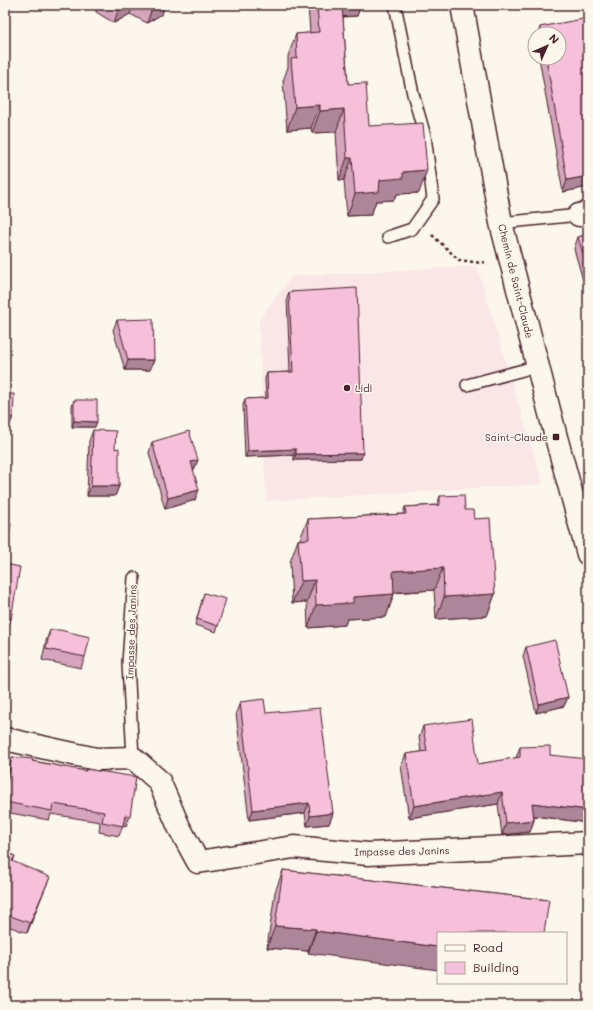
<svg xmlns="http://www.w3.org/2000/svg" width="593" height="1010" font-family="Mali,sans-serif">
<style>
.built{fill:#fae6e7}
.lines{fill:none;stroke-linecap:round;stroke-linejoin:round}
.service-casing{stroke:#4a1f2b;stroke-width:14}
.minor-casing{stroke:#4a1f2b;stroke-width:25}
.tertiary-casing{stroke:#4a1f2b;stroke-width:25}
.path{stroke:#4a1f2b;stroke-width:2.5;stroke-dasharray:3 3;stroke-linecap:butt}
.service{stroke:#fbf7ec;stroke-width:11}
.minor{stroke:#fbf7ec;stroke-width:22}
.tertiary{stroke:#fbf7ec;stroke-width:22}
.wall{fill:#d4a5bc;stroke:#4a1f2b}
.shaded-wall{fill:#ac8699;stroke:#4a1f2b}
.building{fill:#f6c0db;stroke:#4a1f2b}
.poi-dot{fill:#4a1f2b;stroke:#fbf7ec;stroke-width:1.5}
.labels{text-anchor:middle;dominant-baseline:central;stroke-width:3;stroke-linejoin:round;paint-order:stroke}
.street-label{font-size:10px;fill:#4a1f2b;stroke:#fbf7ec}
.poi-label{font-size:10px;fill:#4a1f2b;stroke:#fbf7ec;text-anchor:start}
</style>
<rect width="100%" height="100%" fill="#fbf7ec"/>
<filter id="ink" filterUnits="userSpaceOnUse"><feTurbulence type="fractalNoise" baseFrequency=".025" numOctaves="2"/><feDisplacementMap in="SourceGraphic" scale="8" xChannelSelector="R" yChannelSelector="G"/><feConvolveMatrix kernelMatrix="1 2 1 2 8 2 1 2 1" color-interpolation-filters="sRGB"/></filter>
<g filter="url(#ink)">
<!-- built -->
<path class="built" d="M 477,266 L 543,484 L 266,501 L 259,320 L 292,276 Z"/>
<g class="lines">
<!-- service casing -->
<g class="service-casing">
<path id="service" d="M 501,223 L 579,215
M 388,237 L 412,229 L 433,199 L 425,136 L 413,94 L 395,5
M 467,385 L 538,366
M 133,758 L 128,663 L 134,578"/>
</g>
<!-- minor casing -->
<g class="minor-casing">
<path id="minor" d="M 579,215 L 588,213
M 5,739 L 96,759 L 133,758 L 159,781 L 179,827 L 198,862 L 294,847 L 368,854 L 588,843"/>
</g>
<!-- tertiary casing -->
<g class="tertiary-casing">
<path id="tertiary" d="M 462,5 L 501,223 L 556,437 L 588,554"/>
</g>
<!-- path -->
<path class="path" d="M 432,235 L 459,260 L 481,263 L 485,262"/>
<!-- service -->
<use href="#service" class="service"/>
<!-- minor -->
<use href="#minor" class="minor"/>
<!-- tertiary -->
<use href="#tertiary" class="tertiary"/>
</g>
<!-- wall -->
<path class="wall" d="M 96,5 L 165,5 L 162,14 L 147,23 L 130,14 L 114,23 L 96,12 Z
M 308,5 L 361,5 L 357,16 L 343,17 L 348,84 L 369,126 L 419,193 L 397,194 L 394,200 L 376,201 L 371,215 L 347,216 L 344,180 L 339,180 L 336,132 L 312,133 L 311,128 L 287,130 L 283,81 L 288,67 L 288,56 L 296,34 L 310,33 Z
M 588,17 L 588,187 L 563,192 L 539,58 L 559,58 L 559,34 L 538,34 L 540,27 L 588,19 Z
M 588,234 L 588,298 L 574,249 L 578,237 Z
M 289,292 L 361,459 L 294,460 L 294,455 L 245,457 L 243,405 L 245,399 L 266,398 L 265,379 L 267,373 L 290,372 L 287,298 Z
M 117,320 L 154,360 L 150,370 L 125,370 L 113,330 Z
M 74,400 L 95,427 L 72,427 L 72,406 Z
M 93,430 L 115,449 L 119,486 L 115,496 L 87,496 L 89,441 Z
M 152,442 L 194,470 L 193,471 L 195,500 L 165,509 L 149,453 Z
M 440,496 L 465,510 L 474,519 L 495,594 L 487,616 L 436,619 L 434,590 L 394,593 L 394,594 L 386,617 L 347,619 L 345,625 L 308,628 L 307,602 L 292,603 L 290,562 L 298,540 L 300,539 L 308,519 L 403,514 L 405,507 L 437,505 Z
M 5,564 L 11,619 L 8,629 L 5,629 Z
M 204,593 L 218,626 L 216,632 L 195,625 Z
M 50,630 L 85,657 L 81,668 L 42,660 L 46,641 Z
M 526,647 L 568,697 L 564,706 L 536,713 L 523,656 Z
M 240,702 L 266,713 L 333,813 L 329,824 L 307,826 L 305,813 L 249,820 L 236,713 Z
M 423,726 L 478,764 L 516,758 L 520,747 L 550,755 L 587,769 L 588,823 L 534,816 L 534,820 L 530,832 L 502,835 L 498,804 L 409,818 L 401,766 L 406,754 L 421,752 L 419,738 Z
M 12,757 L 85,771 L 86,769 L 126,826 L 123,825 L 119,836 L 99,832 L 100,822 L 51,814 L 49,820 L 5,812 L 5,783 L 8,767 Z
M 5,852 L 15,856 L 13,862 L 46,886 L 27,933 L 5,925 Z
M 283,870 L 549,900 L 308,953 L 308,951 L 267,948 L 275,892 Z"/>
<!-- shaded-wall -->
<path class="shaded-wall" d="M 120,5 L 133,5 L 130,14 L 114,23 Z
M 153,5 L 165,5 L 162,14 L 147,23 Z
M 338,5 L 361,5 L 357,16 L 334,17 Z
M 320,105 L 311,128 L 287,130 L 295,107 Z
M 344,109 L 336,132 L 312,133 L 320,111 Z
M 347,158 L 352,158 L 344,180 L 339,180 Z
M 427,170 L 419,193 L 397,194 L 394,200 L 376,201 L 371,215 L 347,216 L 355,194 L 380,180 L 403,172 Z
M 588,176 L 588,187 L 563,192 L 567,180 Z
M 128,360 L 154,360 L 150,370 L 125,370 Z
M 7,417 L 13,417 L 9,427 L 5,427 L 5,422 Z
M 74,421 L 97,422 L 95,427 L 72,427 Z
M 296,449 L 294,455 L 245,457 L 248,451 Z
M 363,453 L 361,459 L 294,460 L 296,454 Z
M 198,460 L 194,470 L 187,473 L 191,462 Z
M 91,486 L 119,486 L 115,496 L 87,496 Z
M 199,490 L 195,500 L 165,509 L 168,498 Z
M 443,568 L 434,590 L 384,593 L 393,571 Z
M 315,580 L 307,602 L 292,603 L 301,581 Z
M 394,594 L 386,617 L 347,619 L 345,625 L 308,628 L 316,605 L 353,597 Z
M 495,594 L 487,616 L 436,619 L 444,597 Z
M 568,697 L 564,706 L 536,713 L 539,704 Z
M 502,792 L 498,804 L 409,818 L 414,806 Z
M 309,803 L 305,813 L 249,820 L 253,810 Z
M 532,803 L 588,810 L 588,823 L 528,815 Z
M 333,813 L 329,824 L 307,826 L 310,816 Z
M 125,815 L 130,816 L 126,826 L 121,825 Z
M 534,820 L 530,832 L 502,835 L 506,823 Z
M 50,877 L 46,886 L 27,933 L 30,923 Z
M 275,926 L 316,929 L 308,951 L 267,948 Z
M 316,931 L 438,947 L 438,970 L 308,953 Z"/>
<!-- building -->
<path class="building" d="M 317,5 L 342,5 L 348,84 L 366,83 L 369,126 L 423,123 L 427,170 L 403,172 L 403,178 L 380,180 L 379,192 L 355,194 L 352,158 L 347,158 L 344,109 L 320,111 L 320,105 L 295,107 L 291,59 L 297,58 L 296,34 L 319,32 Z
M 588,18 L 588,176 L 567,180 L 546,58 L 559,58 L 559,34 L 541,34 L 540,27 Z
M 588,234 L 588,271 L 578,237 Z
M 357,288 L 363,453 L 296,454 L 296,449 L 248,451 L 245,399 L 268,398 L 267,373 L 293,372 L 289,292 Z
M 153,319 L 154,360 L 128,360 L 117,320 Z
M 5,390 L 5,394 L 14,394 L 13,417 L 7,417 L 6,423 L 5,423 Z
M 74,400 L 97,400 L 97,422 L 74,421 Z
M 93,430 L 116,431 L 115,449 L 119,448 L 119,486 L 91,486 Z
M 189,431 L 198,460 L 191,462 L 199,490 L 168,498 L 152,442 Z
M 464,495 L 465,510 L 473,510 L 474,519 L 490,518 L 495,594 L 444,597 L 443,568 L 393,571 L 394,594 L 353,597 L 353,603 L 316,605 L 315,580 L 301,581 L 298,540 L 309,539 L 308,519 L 406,514 L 405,507 L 440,505 L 440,496 Z
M 5,522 L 11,524 L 5,562 Z
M 5,564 L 20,567 L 11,619 L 5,618 Z
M 204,593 L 226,599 L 218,626 L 197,619 Z
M 50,630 L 60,630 L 90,637 L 85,657 L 46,649 Z
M 555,640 L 568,697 L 539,704 L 526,647 Z
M 264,699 L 266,713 L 320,708 L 333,813 L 310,816 L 309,803 L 253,810 L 240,702 Z
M 472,719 L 478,764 L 520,757 L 520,747 L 550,746 L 550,755 L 588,759 L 587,769 L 588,770 L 588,810 L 532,803 L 534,820 L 506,823 L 502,792 L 414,806 L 406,754 L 427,751 L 423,726 Z
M 12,757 L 33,759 L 32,761 L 86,771 L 86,769 L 136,777 L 130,816 L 125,815 L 123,826 L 102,822 L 104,812 L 53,804 L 52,811 L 5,802 L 5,792 Z
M 5,852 L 15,856 L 12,861 L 50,877 L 30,923 L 5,914 Z
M 283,870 L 549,900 L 544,933 L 438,933 L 438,947 L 316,931 L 316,929 L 275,926 Z"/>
</g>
<!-- markers -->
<g class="poi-dot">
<circle cx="347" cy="388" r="4"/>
<rect x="552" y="433" width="8" height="8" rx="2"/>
</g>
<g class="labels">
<!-- street labels -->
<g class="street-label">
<text transform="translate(516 281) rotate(76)">Chemin de Saint-Claude</text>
<text transform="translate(131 632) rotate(-88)">Impasse des Janins</text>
<text transform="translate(402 851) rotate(-1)">Impasse des Janins</text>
</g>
<!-- poi labels -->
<g class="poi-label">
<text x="355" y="388">Lidl</text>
<text x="548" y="437" text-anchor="end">Saint-Claude</text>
</g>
</g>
<!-- margin -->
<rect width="593" height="1010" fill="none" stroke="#fbf7ec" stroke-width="20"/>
<rect x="10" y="10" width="573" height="990" fill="none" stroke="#4a1f2b" stroke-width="1.5" filter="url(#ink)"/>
<!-- legend -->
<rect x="437" y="932" width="130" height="52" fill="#fbf7ec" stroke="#b4a19f"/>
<rect x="445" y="945" width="20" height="6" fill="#fbf7ec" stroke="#b4a19f"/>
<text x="473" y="952" font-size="12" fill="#4a1f2b">Road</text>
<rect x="445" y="962" width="20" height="12" fill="#f6c0db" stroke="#b4a19f"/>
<text x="473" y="972" font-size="12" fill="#4a1f2b">Building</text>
<!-- north arrow -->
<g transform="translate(547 46) rotate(45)"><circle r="19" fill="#fbf7ec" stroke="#b4a19f"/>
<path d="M0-3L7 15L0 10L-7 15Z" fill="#4a1f2b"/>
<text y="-6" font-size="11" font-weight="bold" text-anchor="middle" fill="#4a1f2b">N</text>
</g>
</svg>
